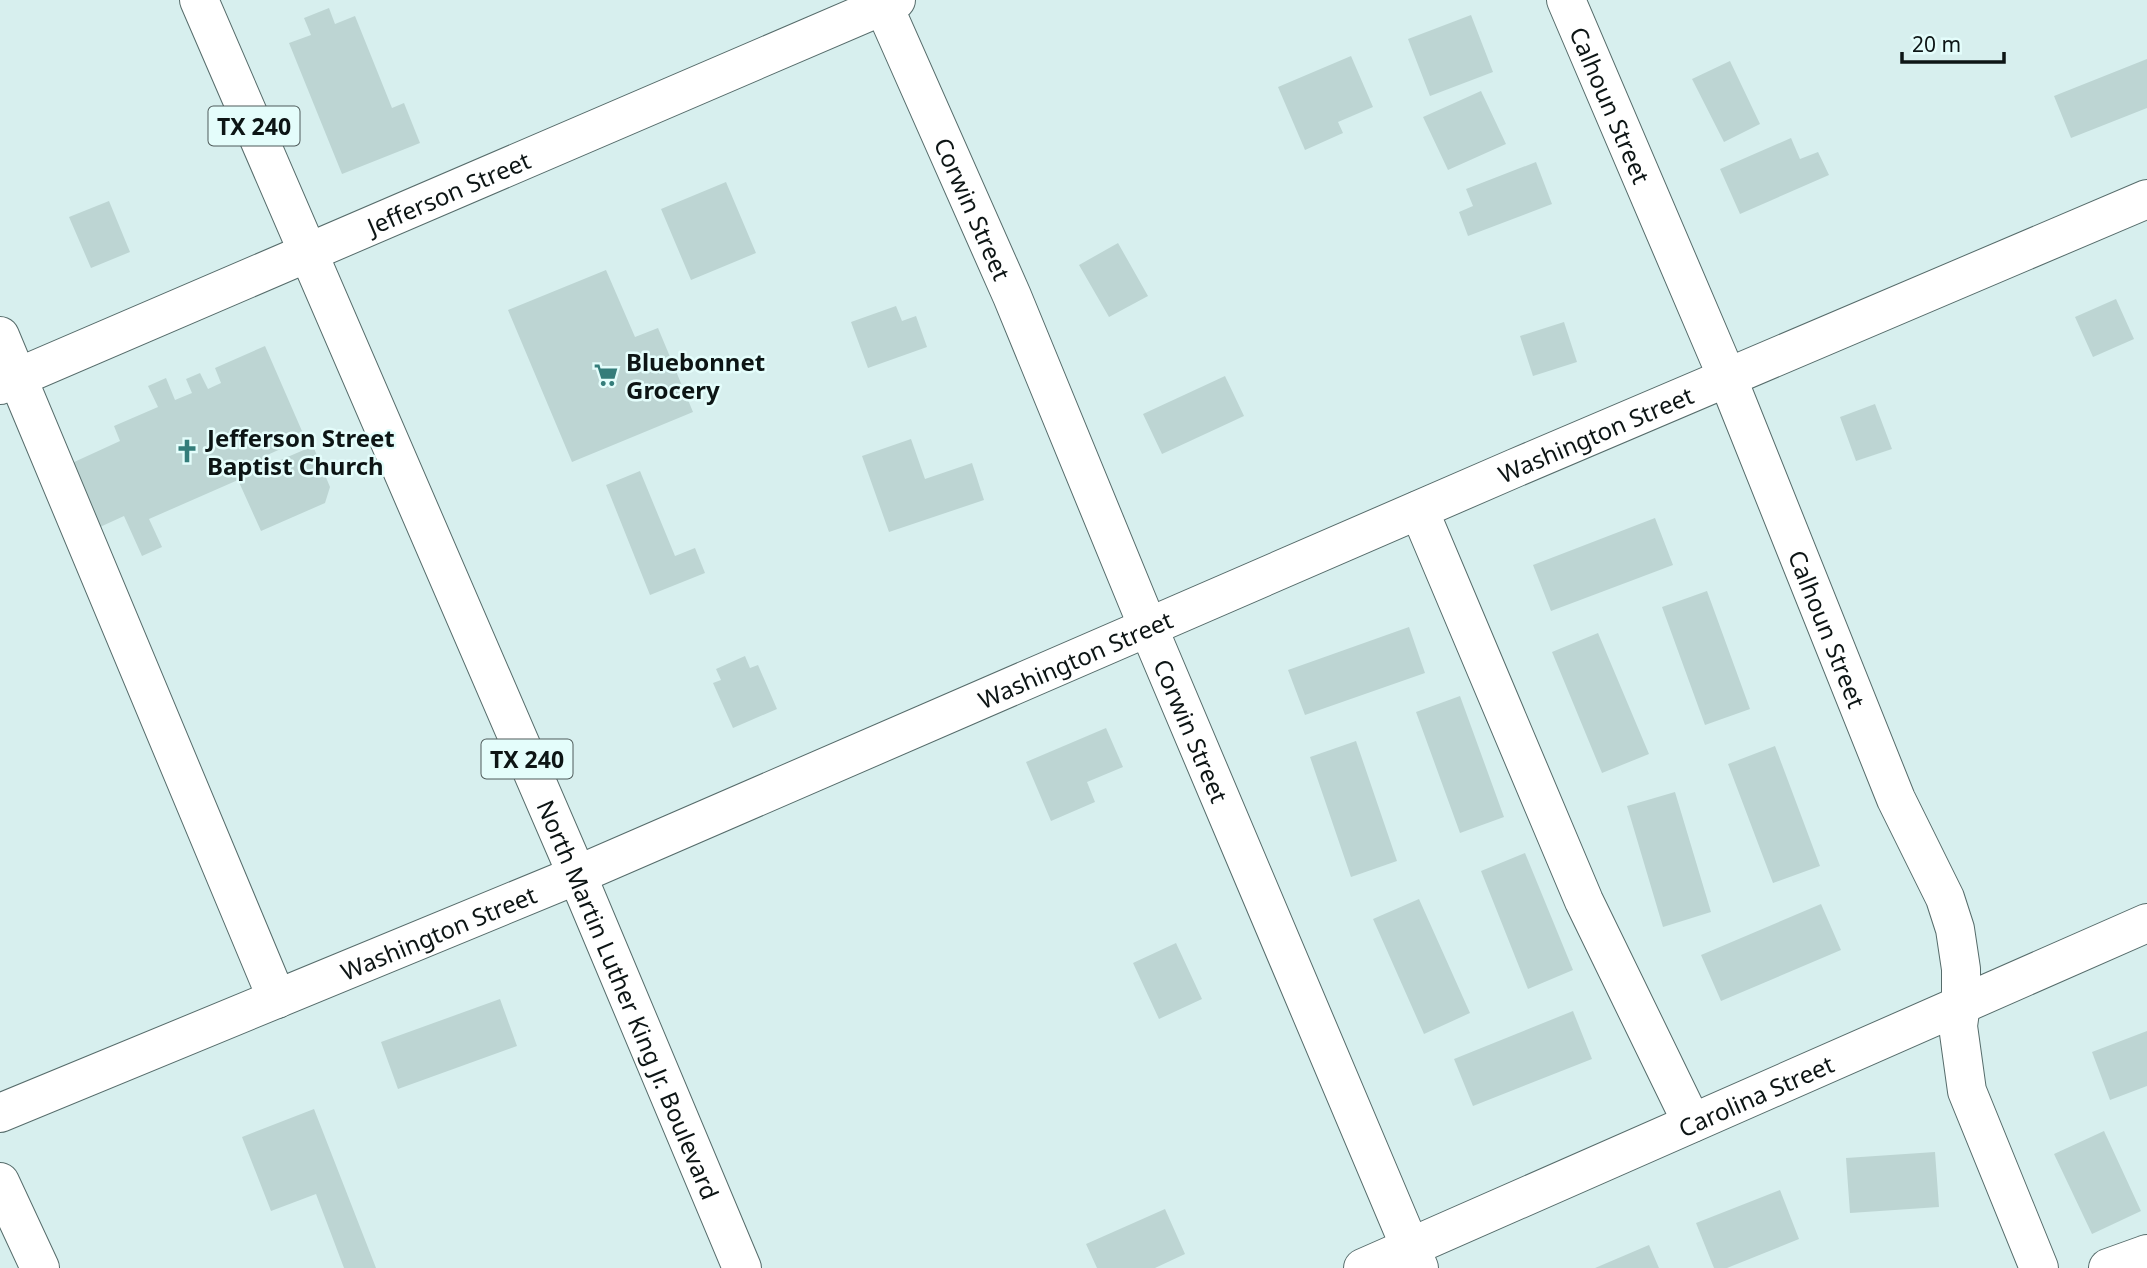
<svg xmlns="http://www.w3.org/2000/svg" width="2147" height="1268" font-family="'Noto Sans',sans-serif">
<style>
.building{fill:#bdd5d3}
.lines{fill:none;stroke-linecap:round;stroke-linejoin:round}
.minor-casing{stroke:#566c6b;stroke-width:40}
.major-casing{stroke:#566c6b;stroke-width:40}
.minor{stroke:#fff;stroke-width:38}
.major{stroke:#fff;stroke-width:38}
.labels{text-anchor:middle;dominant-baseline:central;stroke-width:5;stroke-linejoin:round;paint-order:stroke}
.shield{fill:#e4fdfb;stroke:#4e5b5a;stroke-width:2}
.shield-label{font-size:23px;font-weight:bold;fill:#0d1515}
.street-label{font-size:24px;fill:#0d1515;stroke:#e4fdfb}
.poi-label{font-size:24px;font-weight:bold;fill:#0d1515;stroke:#e4fdfb;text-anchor:start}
</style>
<rect width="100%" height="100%" fill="#d7efee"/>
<!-- building -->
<path class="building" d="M 329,8 L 335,24 L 355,16 L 392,108 L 404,103 L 420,143 L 342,174 L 289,43 L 311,35 L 304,18 Z
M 1471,15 L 1493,72 L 1430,96 L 1408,39 Z
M 1351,56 L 1373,107 L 1338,122 L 1343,133 L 1305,150 L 1278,87 Z
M 2147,59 L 2147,108 L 2071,138 L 2054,96 Z
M 1730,61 L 1760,124 L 1724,142 L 1692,79 Z
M 1481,91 L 1506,144 L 1448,170 L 1423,117 Z
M 1791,138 L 1800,159 L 1818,152 L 1829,175 L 1740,214 L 1720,169 Z
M 1536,162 L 1552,204 L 1468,236 L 1459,212 L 1473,206 L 1466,189 Z
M 726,182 L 756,253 L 691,280 L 661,209 Z
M 109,201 L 130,252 L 91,268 L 69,217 Z
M 1118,243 L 1148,296 L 1109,317 L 1079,265 Z
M 606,270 L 635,337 L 658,328 L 693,412 L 572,462 L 508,310 Z
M 2116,299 L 2134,339 L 2093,357 L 2075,317 Z
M 896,306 L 902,321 L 916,316 L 927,347 L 868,368 L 851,322 Z
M 1564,322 L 1577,362 L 1533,376 L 1520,336 Z
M 265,346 L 305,438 L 265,456 L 269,465 L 313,446 L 330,487 L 325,503 L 261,531 L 238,480 L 149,519 L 162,547 L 142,556 L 124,516 L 100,527 L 72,463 L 120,441 L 114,426 L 158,407 L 148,386 L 166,378 L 175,400 L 192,393 L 186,379 L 200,373 L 208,389 L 221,383 L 215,368 Z
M 1225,376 L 1244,416 L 1162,454 L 1143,414 Z
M 1875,404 L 1892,449 L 1856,461 L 1840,417 Z
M 911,439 L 925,479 L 972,463 L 984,500 L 889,532 L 862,456 Z
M 640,471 L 675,556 L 695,548 L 705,573 L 650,595 L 606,485 Z
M 1655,518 L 1673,565 L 1551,611 L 1533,565 Z
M 1707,591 L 1750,709 L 1705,725 L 1662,607 Z
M 1409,627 L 1425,673 L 1305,715 L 1288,670 Z
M 1598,633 L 1649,754 L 1602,773 L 1552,652 Z
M 745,656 L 750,668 L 758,665 L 777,709 L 733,728 L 713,683 L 721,680 L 716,669 Z
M 1460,696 L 1504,817 L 1460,833 L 1416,712 Z
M 1106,728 L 1123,767 L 1087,782 L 1095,802 L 1051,821 L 1026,762 Z
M 1356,741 L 1397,861 L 1351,877 L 1310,757 Z
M 1775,746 L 1820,866 L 1773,883 L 1728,764 Z
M 1675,792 L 1711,912 L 1663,927 L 1627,806 Z
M 1525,853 L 1573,970 L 1528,989 L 1481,871 Z
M 1419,899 L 1470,1013 L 1424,1034 L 1373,919 Z
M 1821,904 L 1841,950 L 1721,1001 L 1701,955 Z
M 1176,943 L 1202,999 L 1159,1019 L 1133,963 Z
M 500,999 L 517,1046 L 398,1089 L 381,1042 Z
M 1573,1011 L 1592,1059 L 1473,1106 L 1454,1059 Z
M 2147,1031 L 2147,1086 L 2110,1100 L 2092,1052 Z
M 314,1109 L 376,1268 L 344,1268 L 316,1194 L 271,1211 L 242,1137 Z
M 2104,1131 L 2141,1211 L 2092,1234 L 2054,1154 Z
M 1935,1152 L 1939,1207 L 1850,1213 L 1846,1158 Z
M 1780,1190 L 1799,1239 L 1727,1268 L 1714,1268 L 1696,1223 Z
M 1165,1209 L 1185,1254 L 1155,1268 L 1097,1268 L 1086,1244 Z
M 1649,1245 L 1659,1268 L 1595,1268 Z"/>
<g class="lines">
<!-- minor casing -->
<g class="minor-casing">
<g id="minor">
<path id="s1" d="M 881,0 L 1012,296 L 1148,627 L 1419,1268"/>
<path id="s2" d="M 1566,0 L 1727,377 L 1896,799 L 1945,898 L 1955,929 L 1961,969 L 1961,1004 L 1958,1026 L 1967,1091 L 2039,1268"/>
<path d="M 0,336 L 277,999"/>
<path id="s3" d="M 0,385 L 896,0"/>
<path d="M 1419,510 L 1584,901 L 1692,1123"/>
<path id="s4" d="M 0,1113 L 577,875 L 1515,468 L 2147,199"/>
<path d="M 0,1182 L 40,1268"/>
<path id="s5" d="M 1363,1268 L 2147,923"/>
<path d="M 2108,1268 L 2147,1254"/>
</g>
</g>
<!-- major casing -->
<g class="major-casing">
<g id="major">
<path id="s6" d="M 199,0 L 577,875 L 742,1268"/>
</g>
</g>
<!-- minor -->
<use href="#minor" class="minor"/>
<!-- major -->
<use href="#major" class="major"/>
</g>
<!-- icons -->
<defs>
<g id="supermarket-bare" transform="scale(1.89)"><path d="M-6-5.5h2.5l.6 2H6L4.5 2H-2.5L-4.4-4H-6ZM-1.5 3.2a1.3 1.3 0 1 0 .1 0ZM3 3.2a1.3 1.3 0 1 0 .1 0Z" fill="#347d7a" stroke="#e4fdfb" stroke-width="2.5" paint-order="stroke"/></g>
<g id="church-bare" transform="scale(1.89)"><path d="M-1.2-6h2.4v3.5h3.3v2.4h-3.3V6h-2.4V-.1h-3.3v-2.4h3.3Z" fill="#347d7a" stroke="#e4fdfb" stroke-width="2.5" paint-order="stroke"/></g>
</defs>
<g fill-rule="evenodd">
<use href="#supermarket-bare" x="606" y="375"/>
<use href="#church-bare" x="187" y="451"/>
</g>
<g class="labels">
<!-- shield labels -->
<g class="shield">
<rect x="208.5" y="106.5" width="91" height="39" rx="5"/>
<rect x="481.5" y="739.5" width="91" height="39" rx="5"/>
</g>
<g class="shield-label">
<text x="254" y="126">TX 240</text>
<text x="527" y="759">TX 240</text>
</g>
<!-- street labels -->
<g class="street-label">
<text stroke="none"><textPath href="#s2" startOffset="114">Calhoun Street</textPath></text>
<text stroke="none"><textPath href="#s3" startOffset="488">Jefferson Street</textPath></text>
<text stroke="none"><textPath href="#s1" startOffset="228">Corwin Street</textPath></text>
<text stroke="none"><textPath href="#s4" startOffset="1734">Washington Street</textPath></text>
<text stroke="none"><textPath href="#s2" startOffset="681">Calhoun Street</textPath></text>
<text stroke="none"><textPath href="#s4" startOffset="1167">Washington Street</textPath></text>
<text stroke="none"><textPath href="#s1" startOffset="794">Corwin Street</textPath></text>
<text stroke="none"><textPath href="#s4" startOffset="474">Washington Street</textPath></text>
<text stroke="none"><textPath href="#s6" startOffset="1088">North Martin Luther King Jr. Boulevard</textPath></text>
<text stroke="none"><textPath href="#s5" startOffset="429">Carolina Street</textPath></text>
</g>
<!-- poi labels -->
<g class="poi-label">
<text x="626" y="361">Bluebonnet<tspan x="626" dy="28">Grocery</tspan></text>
<text x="207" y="437">Jefferson Street<tspan x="207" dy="28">Baptist Church</tspan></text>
</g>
</g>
<!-- scale -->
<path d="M1902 52v10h102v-10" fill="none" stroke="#0d1515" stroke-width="3.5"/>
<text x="1912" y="52" font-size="21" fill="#0d1515" stroke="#e4fdfb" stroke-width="5" paint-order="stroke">20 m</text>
</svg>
